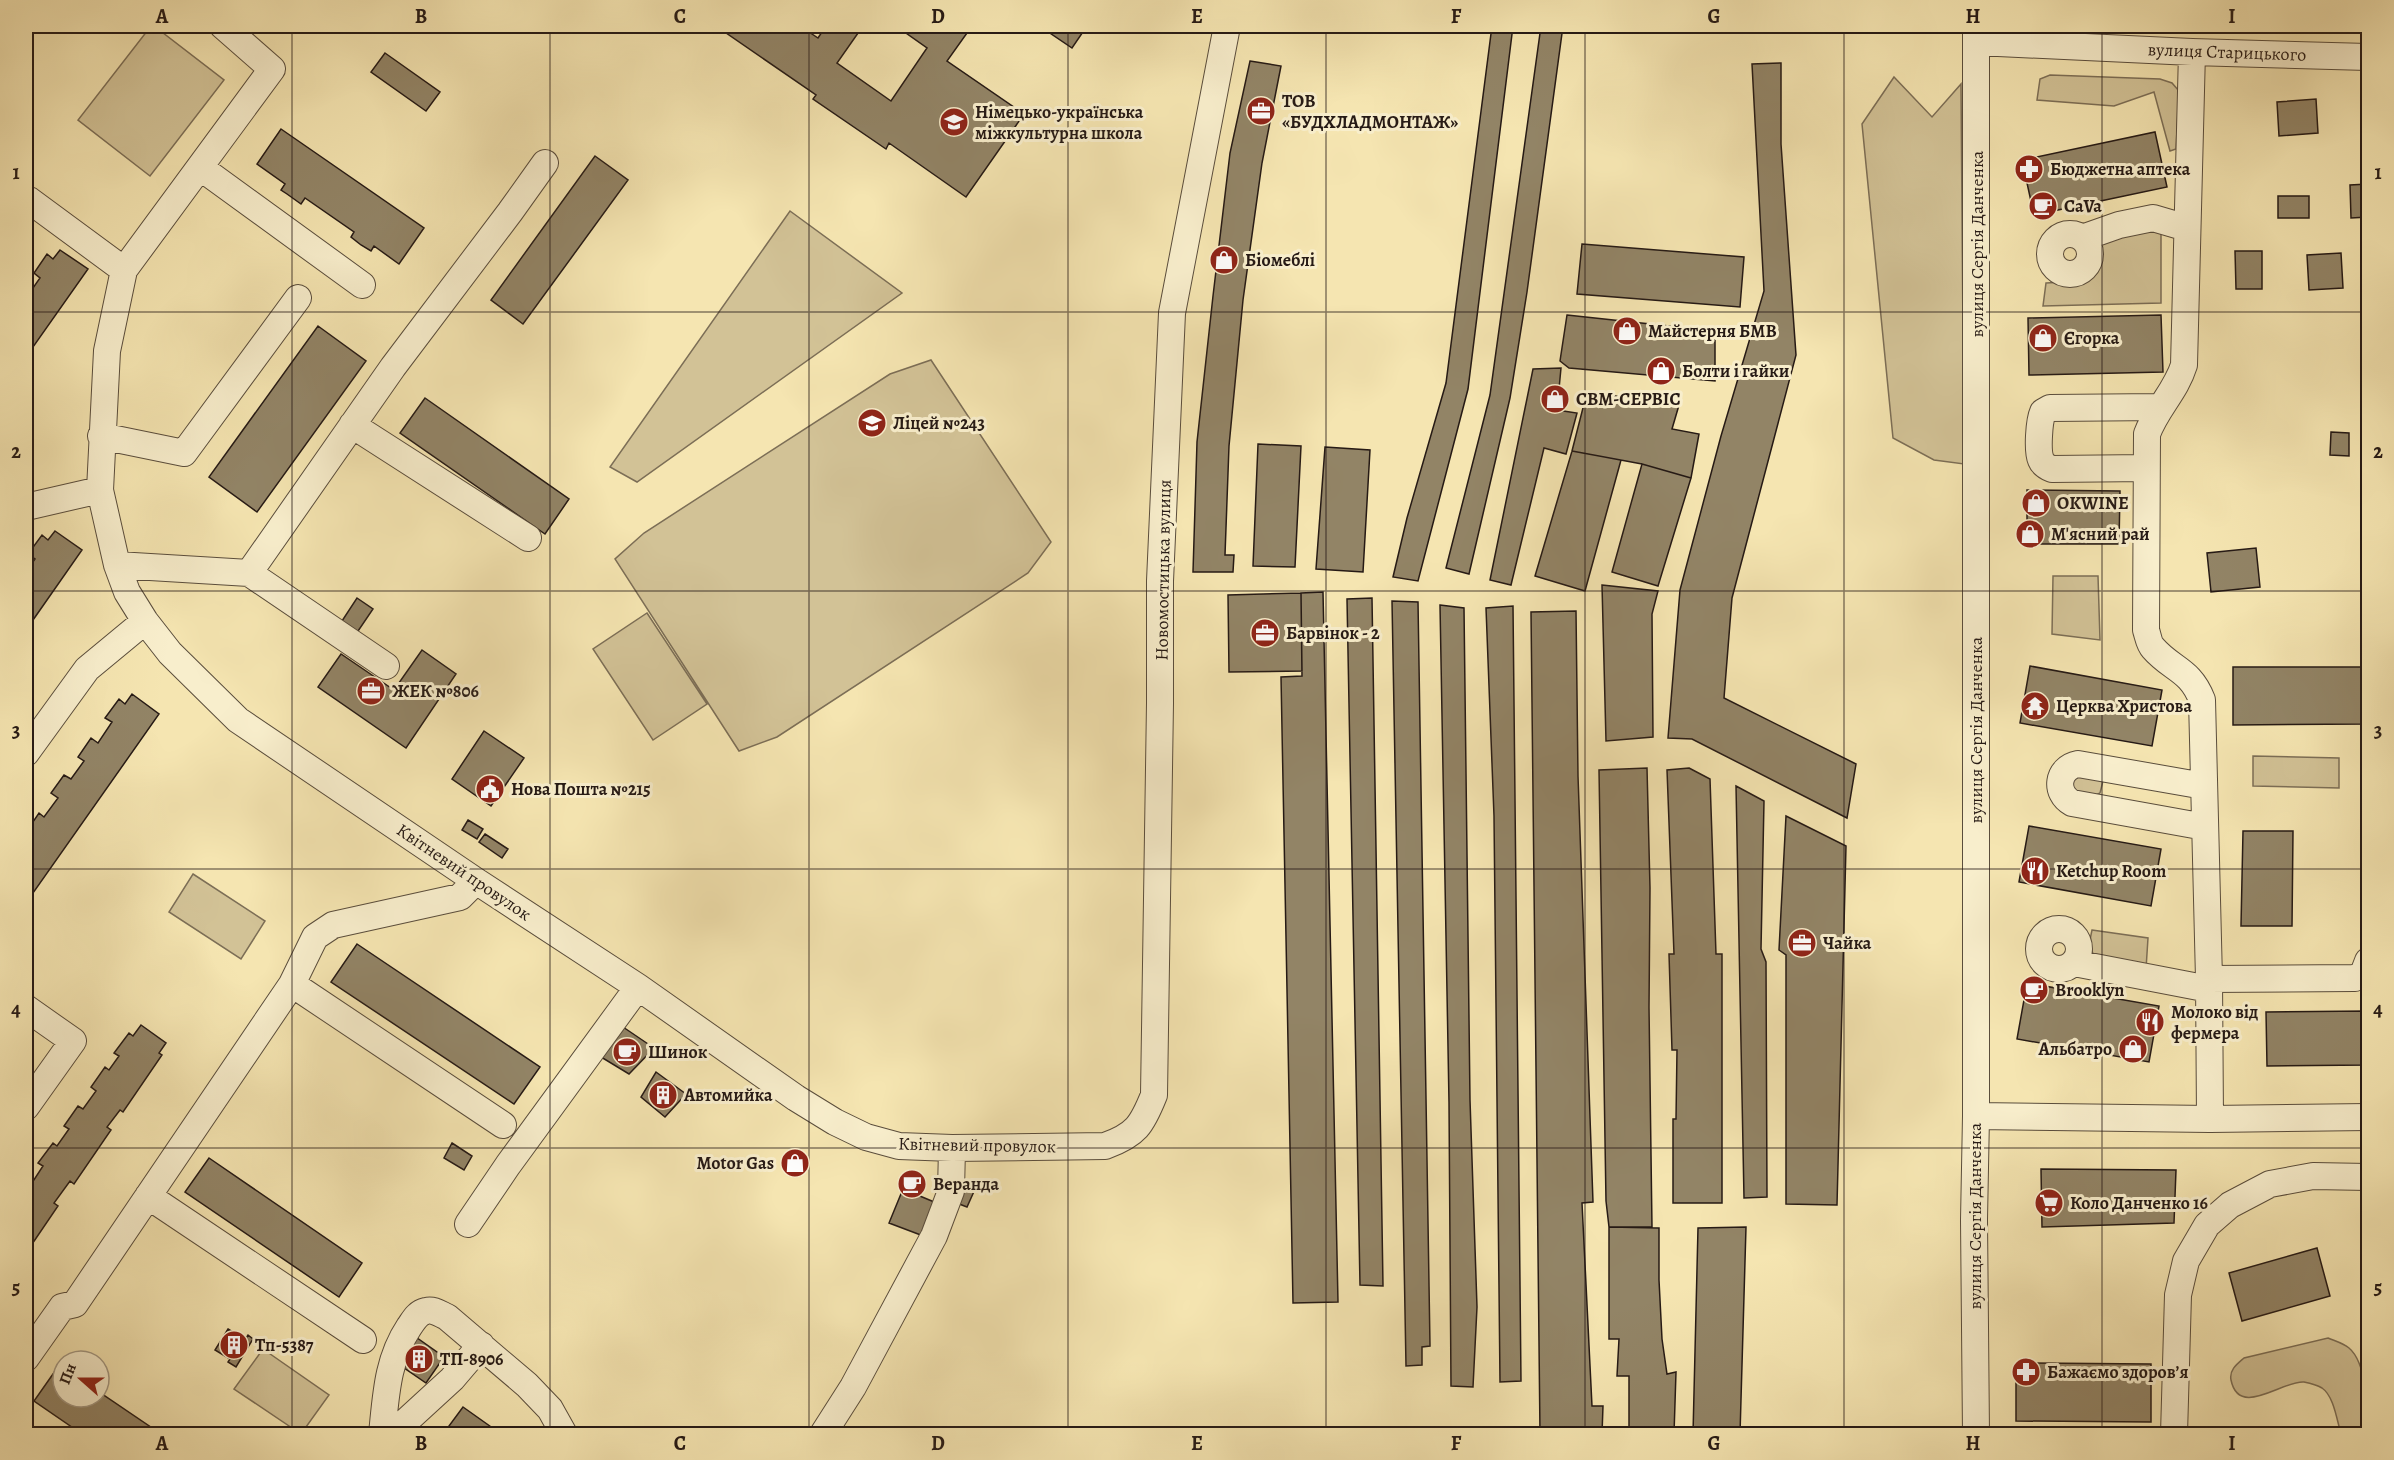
<svg xmlns="http://www.w3.org/2000/svg" width="2394" height="1460" font-family="Alegreya,serif">
<style>
.green{fill:#d2c296;stroke:#7c6e56;stroke-width:1.5}
.building{fill:#928466;stroke:#261a15;stroke-width:1.5}
.lines{fill:none;stroke-linecap:round;stroke-linejoin:round}
.minor-casing{stroke:#5a4d3c;stroke-width:28}
.minor{stroke:#f8eecc;stroke-width:26}
.grid{fill:none;stroke:#261a15;stroke-width:1.5;stroke-opacity:0.55}
.labels{text-anchor:middle;dominant-baseline:central;stroke-width:6;stroke-linejoin:round;paint-order:stroke}
.street-label{font-size:18px;fill:#261a15;stroke:#f8eecc}
.poi-label{font-size:18px;font-weight:bold;fill:#261a15;stroke:#f8eecc;text-anchor:start}
.neatline{fill:none;stroke:#261a15;stroke-width:2}
.grid-label{font-size:20px;text-anchor:middle;font-weight:bold;fill:#261a15}
</style>
<rect width="100%" height="100%" fill="#f5e5b1"/>
<filter id="stains"><feTurbulence type="fractalNoise" baseFrequency=".00333" numOctaves="4"/><feColorMatrix values="0 0 0 0 .2 0 0 0 0 .09 0 0 0 0 .02 0 0 0 .5 -.17"/></filter>
<radialGradient id="worn" r=".72"><stop offset=".6" stop-color="#630" stop-opacity="0"/><stop offset="1" stop-color="#630" stop-opacity=".3"/></radialGradient>
<!-- green -->
<path class="green" d="M 151,26 L 154,26 L 224,80 L 150,176 L 78,120 Z
M 2050,75 L 2160,79 L 2172,83 L 2179,91 L 2176,149 L 2170,151 L 2154,92 L 2114,106 L 2037,100 L 2040,79 Z
M 1894,77 L 1932,117 L 1961,84 L 1964,464 L 1934,460 L 1893,438 L 1862,124 Z
M 790,211 L 902,293 L 637,482 L 610,467 Z
M 2161,228 L 2161,303 L 2043,306 L 2046,283 C 2068,282 2087,283 2095,259 C 2097,253 2097,246 2102,242 C 2113,233 2147,231 2161,228 Z
M 931,360 L 1051,542 L 1028,573 L 777,737 L 739,751 L 615,559 L 644,533 L 890,374 Z
M 2053,576 L 2098,576 L 2100,640 L 2052,634 Z
M 647,613 L 707,704 L 653,740 L 593,649 Z
M 2253,756 L 2339,758 L 2339,788 L 2253,786 Z
M 2073,773 L 2104,777 L 2100,793 L 2094,796 L 2075,792 L 2070,781 Z
M 193,874 L 265,921 L 241,959 L 169,912 Z
M 2092,930 L 2148,938 L 2146,969 C 2116,964 2082,969 2092,930 Z
M 2328,1338 C 2335,1341 2343,1343 2349,1348 C 2367,1363 2369,1413 2368,1434 L 2341,1434 C 2337,1421 2334,1396 2322,1388 C 2317,1385 2309,1383 2304,1382 C 2283,1380 2239,1419 2231,1380 C 2229,1370 2237,1364 2244,1358 Z
M 263,1349 L 329,1395 L 301,1434 L 234,1389 Z"/>
<!-- building -->
<path class="building" d="M 716,26 L 800,26 L 818,38 L 826,26 L 863,26 L 837,63 L 891,101 L 927,48 L 896,26 L 972,26 L 947,61 L 1024,114 L 966,197 L 889,143 L 886,149 L 813,99 L 816,95 Z
M 1046,26 L 1087,26 L 1072,48 L 1044,29 Z
M 1492,26 L 1513,26 L 1468,389 L 1418,581 L 1393,577 L 1407,518 L 1446,383 Z
M 1541,26 L 1563,26 L 1527,292 L 1510,398 L 1469,574 L 1446,568 L 1490,395 Z
M 385,53 L 440,92 L 426,111 L 371,72 Z
M 1250,61 L 1281,66 L 1262,163 L 1243,300 L 1229,446 L 1225,555 L 1234,555 L 1233,572 L 1193,572 L 1197,442 L 1213,296 L 1230,153 Z
M 1781,63 L 1781,144 L 1796,355 L 1732,598 L 1724,698 L 1856,764 L 1847,818 L 1692,739 L 1668,738 L 1680,590 L 1721,436 L 1764,291 L 1752,64 Z
M 2316,99 L 2318,133 L 2279,136 L 2277,102 Z
M 281,129 L 424,228 L 399,264 L 374,246 L 371,251 L 361,245 L 351,237 L 354,232 L 305,198 L 301,204 L 287,194 L 281,190 L 285,184 L 257,164 Z
M 2155,132 L 2167,187 L 2034,215 L 2022,160 Z
M 595,156 L 628,180 L 523,324 L 491,300 Z
M 2368,184 L 2368,217 L 2351,218 L 2350,185 Z
M 2278,196 L 2309,196 L 2309,218 L 2278,218 Z
M 1582,244 L 1744,257 L 1740,307 L 1577,294 Z
M 60,250 L 88,269 L 26,357 L 26,298 L 40,278 L 34,273 L 47,254 L 53,259 Z
M 2235,251 L 2262,251 L 2262,289 L 2236,289 Z
M 2341,253 L 2343,288 L 2309,290 L 2307,255 Z
M 1567,315 L 1715,331 L 1715,381 L 1569,368 L 1560,361 Z
M 2161,315 L 2163,372 L 2029,375 L 2028,318 Z
M 318,326 L 366,361 L 257,512 L 209,477 Z
M 1561,368 L 1557,410 L 1577,413 L 1566,454 L 1544,448 L 1511,585 L 1490,580 L 1533,369 Z
M 2367,368 L 2368,369 L 2368,396 L 2365,396 Z
M 1587,392 L 1679,405 L 1672,429 L 1699,434 L 1691,478 L 1642,464 L 1572,451 Z
M 425,398 L 569,499 L 545,534 L 400,433 Z
M 2331,432 L 2349,433 L 2349,456 L 2330,455 Z
M 1258,444 L 1301,446 L 1295,567 L 1253,566 Z
M 1325,447 L 1370,450 L 1363,572 L 1316,569 Z
M 1572,451 L 1621,460 L 1585,591 L 1535,576 Z
M 1642,464 L 1691,478 L 1658,586 L 1612,572 Z
M 2027,490 L 2120,491 L 2119,544 L 2027,544 Z
M 55,531 L 82,550 L 26,630 L 26,572 L 35,559 L 28,554 L 42,535 L 48,540 Z
M 2256,548 L 2260,587 L 2211,592 L 2207,553 Z
M 1602,585 L 1658,591 L 1652,614 L 1653,737 L 1606,741 Z
M 1323,592 L 1338,1302 L 1293,1303 L 1281,677 L 1302,676 L 1301,593 Z
M 1301,593 L 1302,671 L 1229,672 L 1228,595 Z
M 357,598 L 373,609 L 354,637 L 338,627 Z
M 1372,598 L 1383,1286 L 1360,1285 L 1347,599 Z
M 1392,601 L 1418,602 L 1430,1346 L 1422,1347 L 1422,1365 L 1406,1366 Z
M 1440,605 L 1464,608 L 1470,1100 L 1477,1307 L 1473,1387 L 1451,1386 L 1449,1102 Z
M 1513,606 L 1521,1381 L 1500,1382 L 1494,816 L 1486,608 Z
M 1576,611 L 1578,776 L 1593,1202 L 1582,1203 L 1592,1406 L 1603,1406 L 1602,1434 L 1540,1434 L 1531,612 Z
M 422,650 L 456,674 L 406,748 L 318,687 L 341,654 L 394,690 Z
M 2030,666 L 2162,690 L 2152,746 L 2020,723 Z
M 2233,667 L 2368,667 L 2368,724 L 2233,725 Z
M 132,694 L 159,714 L 26,903 L 26,844 L 31,836 L 26,832 L 39,813 L 44,817 L 58,798 L 51,793 L 64,775 L 71,779 L 84,761 L 78,757 L 91,738 L 98,743 L 112,722 L 105,718 L 119,699 L 125,704 Z
M 484,731 L 524,758 L 491,806 L 452,779 Z
M 1647,768 L 1650,888 L 1649,1007 L 1652,1227 L 1609,1227 L 1606,1201 L 1599,770 Z
M 1689,768 L 1710,779 L 1716,954 L 1722,954 L 1722,1203 L 1673,1203 L 1673,1119 L 1676,1119 L 1677,1050 L 1672,1050 L 1669,954 L 1674,954 L 1667,770 Z
M 1736,786 L 1764,801 L 1761,949 L 1766,962 L 1767,1197 L 1744,1198 Z
M 1786,816 L 1846,846 L 1837,1205 L 1786,1204 L 1786,955 L 1779,950 Z
M 468,820 L 483,829 L 477,839 L 462,830 Z
M 2029,826 L 2161,849 L 2151,906 L 2019,882 Z
M 2243,831 L 2293,831 L 2292,926 L 2241,926 Z
M 485,834 L 508,849 L 502,858 L 479,842 Z
M 357,944 L 540,1067 L 514,1104 L 331,982 Z
M 2027,983 L 2159,1006 L 2149,1062 L 2017,1039 Z
M 2368,1011 L 2368,1065 L 2267,1066 L 2266,1012 Z
M 141,1025 L 166,1043 L 159,1053 L 162,1055 L 123,1112 L 120,1110 L 107,1127 L 111,1130 L 74,1184 L 70,1181 L 54,1203 L 58,1206 L 26,1253 L 26,1183 L 30,1186 L 43,1166 L 38,1163 L 53,1143 L 57,1146 L 69,1129 L 64,1126 L 78,1106 L 83,1109 L 96,1091 L 91,1087 L 105,1067 L 109,1070 L 119,1056 L 114,1053 L 129,1033 L 133,1036 Z
M 623,1027 L 654,1048 L 629,1074 L 601,1057 Z
M 656,1072 L 686,1094 L 665,1117 L 641,1097 Z
M 452,1143 L 472,1156 L 464,1170 L 444,1158 Z
M 209,1158 L 362,1263 L 339,1297 L 185,1192 Z
M 2041,1169 L 2176,1170 L 2174,1223 L 2042,1227 Z
M 962,1181 L 976,1187 L 967,1207 L 954,1202 Z
M 903,1189 L 939,1204 L 926,1237 L 889,1223 Z
M 1609,1227 L 1659,1228 L 1659,1280 L 1662,1339 L 1667,1374 L 1676,1372 L 1674,1434 L 1629,1434 L 1629,1376 L 1617,1376 L 1619,1339 L 1609,1339 Z
M 1746,1227 L 1740,1434 L 1693,1434 L 1698,1228 Z
M 2317,1248 L 2330,1296 L 2242,1321 L 2229,1273 Z
M 228,1329 L 245,1340 L 248,1335 L 253,1339 L 236,1367 L 228,1362 L 230,1359 L 215,1350 Z
M 413,1335 L 444,1357 L 426,1383 L 394,1361 Z
M 2016,1363 L 2151,1364 L 2151,1422 L 2016,1421 Z
M 60,1364 L 63,1367 L 63,1397 L 99,1397 L 99,1392 L 161,1434 L 82,1434 L 34,1401 Z
M 463,1407 L 501,1434 L 452,1434 L 446,1430 Z"/>
<g class="lines">
<!-- minor casing -->
<g class="minor-casing">
<path id="minor" d="M 223,26 L 272,69 L 124,270 L 107,351 L 100,490 L 117,565 L 127,592 L 145,621 L 170,653 L 238,720 L 476,881 L 638,987 L 796,1098 L 835,1122 L 866,1137 L 899,1146 L 952,1148 L 1105,1146 C 1136,1135 1142,1125 1154,1095 L 1160,703 L 1160,581 L 1172,313 L 1227,26
M 1976,26 L 1976,1116 L 1974,1220 L 1976,1434
M 1977,42 L 2192,52 L 2368,57
M 2192,52 L 2184,365 C 2176,391 2156,409 2147,434 L 2146,630 C 2148,636 2149,644 2153,648 C 2172,670 2190,669 2202,700 L 2209,979 L 2210,1119
M 201,168 L 362,285
M 26,205 L 29,200 L 124,270
M2050 254a20 20 0 1 1 40 0a20 20 0 1 1-40 0Z
M 2082,238 L 2119,225 L 2153,218 L 2187,228
M 352,425 L 528,538
M 101,436 L 184,453 L 298,298
M 2146,468 L 2052,469 C 2047,467 2043,465 2041,460 C 2037,451 2039,421 2043,412 L 2050,408 L 2160,407
M 26,507 L 100,490
M 117,565 L 249,573 L 386,666
M 249,573 L 393,367 L 510,212 L 545,163
M 26,753 L 87,669 L 145,621
M 2204,786 L 2078,764 C 2057,768 2054,793 2072,803 L 2205,827
M2039 949a20 20 0 1 1 40 0a20 20 0 1 1-40 0Z
M 2074,963 L 2209,989
M 2209,979 L 2355,978 L 2363,974 L 2368,961
M 292,984 L 503,1125
M 26,1008 L 73,1041 L 26,1107
M 1976,1116 L 2210,1119 L 2368,1117
M 148,1196 L 363,1340
M 468,1224 L 508,1165 L 638,987
M 26,1358 L 62,1307 L 75,1304 L 292,984 L 315,937 L 333,925 L 460,897 L 476,881
M 382,1434 C 386,1396 387,1360 409,1327 C 414,1320 417,1313 426,1311 C 434,1309 440,1314 447,1317 L 527,1385 L 550,1409 L 564,1434
M 392,1434 L 452,1379 L 481,1345
M 823,1434 L 853,1387 L 934,1236 L 951,1191 L 952,1148
M 2174,1434 L 2178,1295 L 2186,1261 L 2207,1225 L 2230,1205 L 2270,1184 L 2313,1176 L 2368,1177"/>
</g>
<!-- minor -->
<use href="#minor" class="minor"/>
</g>
<!-- grid -->
<path class="grid" d="M 292,26 L 292,1434M 550,26 L 550,1434M 809,26 L 809,1434M 1068,26 L 1068,1434M 1326,26 L 1326,1434M 1585,26 L 1585,1434M 1844,26 L 1844,1434M 2102,26 L 2102,1434M 26,312 L 2368,312M 26,591 L 2368,591M 26,869 L 2368,869M 26,1148 L 2368,1148"/>
<!-- icons -->
<defs>
<g id="office-disc" transform="scale(1.5)"><circle r="9.5" fill="#8f2418" stroke="#f8eecc"/><path d="M-6-3h4V-5.5h4V-3h4V5H-6ZM-1-4.5V-3h2v-1.5ZM-6 0V1H6V0Z" fill="#fff"/></g>
<g id="school-disc" transform="scale(1.5)"><circle r="9.5" fill="#8f2418" stroke="#f8eecc"/><path d="M0-5L7-2L0 1L-7-2ZM-4 1L0 2.5L4 1V4Q0 6-4 4Z" fill="#fff"/></g>
<g id="pharmacy-disc" transform="scale(1.5)"><circle r="9.5" fill="#8f2418" stroke="#f8eecc"/><path d="M-2-6h4v4h4v4h-4v4h-4v-4h-4v-4h4Z" fill="#fff"/></g>
<g id="cafe-disc" transform="scale(1.5)"><circle r="9.5" fill="#8f2418" stroke="#f8eecc"/><path d="M-5.5-4.5H6V0H3Q3 3.5 0 3.5H-2.5Q-5.5 3.5-5.5 0ZM3-3.2v2h1.7v-2ZM-6 4.5H4V6H-6Z" fill="#fff"/></g>
<g id="shop-disc" transform="scale(1.5)"><circle r="9.5" fill="#8f2418" stroke="#f8eecc"/><path d="M-5-2.5h2.3a2.7 3.5 0 0 1 5.4 0H5L5.5 6h-11ZM-1.5-2.5h3a1.5 2.3 0 0 0-3 0Z" fill="#fff"/></g>
<g id="temple-disc" transform="scale(1.5)"><circle r="9.5" fill="#8f2418" stroke="#f8eecc"/><path d="M0-6L5-2H3V0L6.5 2.5H4V6H1.5V3h-3V6H-4V2.5H-6.5L-3 0V-2H-5Z" fill="#fff"/></g>
<g id="civic-disc" transform="scale(1.5)"><circle r="9.5" fill="#8f2418" stroke="#f8eecc"/><path d="M-.6-6.5H3V-4.5H.6V-3L4-1V1h2V6H-6V1h2V-1L-.6-3ZM-1.2 2.5V6h2.4V2.5Z" fill="#fff"/></g>
<g id="restaurant-disc" transform="scale(1.5)"><circle r="9.5" fill="#8f2418" stroke="#f8eecc"/><path d="M-5-6h1v4h1v-4h1v4h1v-4h1v5L-1.5 .5V6h-2V.5L-5-1ZM5-6V6H3V1.5H1.5Q1.5-4 5-6Z" fill="#fff"/></g>
<g id="building-disc" transform="scale(1.5)"><circle r="9.5" fill="#8f2418" stroke="#f8eecc"/><path d="M-4-6H4V6H1V3H-1V6H-4ZM-2.5-4.3h1.7v1.8h-1.7ZM.8-4.3h1.7v1.8H.8ZM-2.5-1h1.7V.8h-1.7ZM.8-1h1.7V.8H.8Z" fill="#fff"/></g>
<g id="supermarket-disc" transform="scale(1.5)"><circle r="9.5" fill="#8f2418" stroke="#f8eecc"/><path d="M-6-5.5h2.5l.6 2H6L4.5 2H-2.5L-4.4-4H-6ZM-1.5 3.2a1.3 1.3 0 1 0 .1 0ZM3 3.2a1.3 1.3 0 1 0 .1 0Z" fill="#fff"/></g>
</defs>
<g fill-rule="evenodd">
<use href="#office-disc" x="1261" y="111"/>
<use href="#school-disc" x="954" y="122"/>
<use href="#pharmacy-disc" x="2029" y="169"/>
<use href="#cafe-disc" x="2043" y="206"/>
<use href="#shop-disc" x="1224" y="260"/>
<use href="#shop-disc" x="1627" y="331"/>
<use href="#shop-disc" x="2043" y="338"/>
<use href="#shop-disc" x="1661" y="371"/>
<use href="#shop-disc" x="1555" y="399"/>
<use href="#school-disc" x="872" y="423"/>
<use href="#shop-disc" x="2036" y="503"/>
<use href="#shop-disc" x="2030" y="534"/>
<use href="#office-disc" x="1265" y="633"/>
<use href="#office-disc" x="371" y="691"/>
<use href="#temple-disc" x="2035" y="706"/>
<use href="#civic-disc" x="490" y="789"/>
<use href="#restaurant-disc" x="2035" y="871"/>
<use href="#office-disc" x="1802" y="943"/>
<use href="#cafe-disc" x="2034" y="990"/>
<use href="#restaurant-disc" x="2150" y="1022"/>
<use href="#shop-disc" x="2133" y="1049"/>
<use href="#cafe-disc" x="627" y="1052"/>
<use href="#building-disc" x="663" y="1095"/>
<use href="#shop-disc" x="795" y="1163"/>
<use href="#cafe-disc" x="912" y="1184"/>
<use href="#supermarket-disc" x="2049" y="1203"/>
<use href="#building-disc" x="234" y="1345"/>
<use href="#building-disc" x="419" y="1359"/>
<use href="#pharmacy-disc" x="2026" y="1372"/>
</g>
<g class="labels">
<!-- street labels -->
<g class="street-label">
<text transform="translate(2227 52) rotate(2)">вулиця Старицького</text>
<text transform="translate(1977 244) rotate(-90)">вулиця Сергія Данченка</text>
<text transform="translate(1163 570) rotate(-89)">Новомостицька вулиця</text>
<text transform="translate(1976 730) rotate(-90)">вулиця Сергія Данченка</text>
<text transform="translate(464 872) rotate(34)">Квітневий провулок</text>
<text transform="translate(977 1145) rotate(1)">Квітневий провулок</text>
<text transform="translate(1975 1216) rotate(-90)">вулиця Сергія Данченка</text>
</g>
<!-- poi labels -->
<g class="poi-label">
<text x="1282" y="101">ТОВ<tspan x="1282" dy="21">«БУДХЛАДМОНТАЖ»</tspan></text>
<text x="975" y="112">Німецько-українська<tspan x="975" dy="21">міжкультурна школа</tspan></text>
<text x="2050" y="169">Бюджетна аптека</text>
<text x="2064" y="206">CaVa</text>
<text x="1245" y="260">Біомеблі</text>
<text x="1648" y="331">Майстерня БМВ</text>
<text x="2064" y="338">Єгорка</text>
<text x="1682" y="371">Болти і гайки</text>
<text x="1576" y="399">СВМ-СЕРВІС</text>
<text x="893" y="423">Ліцей №243</text>
<text x="2057" y="503">OKWINE</text>
<text x="2051" y="534">М'ясний рай</text>
<text x="1286" y="633">Барвінок - 2</text>
<text x="392" y="691">ЖЕК №806</text>
<text x="2056" y="706">Церква Христова</text>
<text x="511" y="789">Нова Пошта №215</text>
<text x="2056" y="871">Ketchup Room</text>
<text x="1823" y="943">Чайка</text>
<text x="2055" y="990">Brooklyn</text>
<text x="2171" y="1012">Молоко від<tspan x="2171" dy="21">фермера</tspan></text>
<text x="2112" y="1049" text-anchor="end">Альбатро</text>
<text x="648" y="1052">Шинок</text>
<text x="684" y="1095">Автомийка</text>
<text x="774" y="1163" text-anchor="end">Motor Gas</text>
<text x="933" y="1184">Веранда</text>
<text x="2070" y="1203">Коло Данченко 16</text>
<text x="255" y="1345">Тп-5387</text>
<text x="440" y="1359">ТП-8906</text>
<text x="2047" y="1372">Бажаємо здоровʼя</text>
</g>
</g>
<!-- margin -->
<rect width="2394" height="1460" fill="none" stroke="#f5e5b1" stroke-width="66"/>
<!-- north arrow -->
<g transform="translate(81 1379) rotate(291)"><circle r="28" fill="#f8eecc" stroke="#a49983" stroke-width="1.5"/>
<path d="M0-4.5L10 22L0 15L-10 22Z" fill="#8f2418"/>
<text y="-9" font-size="16" font-weight="bold" text-anchor="middle" fill="#261a15">Пн</text>
</g>
<rect x="33" y="33" width="2328" height="1394" class="neatline"/>
<g class="grid-label">
<text x="162" y="23">A</text>
<text x="421" y="23">B</text>
<text x="680" y="23">C</text>
<text x="938" y="23">D</text>
<text x="1197" y="23">E</text>
<text x="1456" y="23">F</text>
<text x="1714" y="23">G</text>
<text x="1973" y="23">H</text>
<text x="2232" y="23">I</text>
<text x="16" y="179">1</text>
<text x="2378" y="179">1</text>
<text x="16" y="458">2</text>
<text x="2378" y="458">2</text>
<text x="16" y="737">3</text>
<text x="2378" y="737">3</text>
<text x="16" y="1016">4</text>
<text x="2378" y="1016">4</text>
<text x="16" y="1294">5</text>
<text x="2378" y="1294">5</text>
<text x="162" y="1450">A</text>
<text x="421" y="1450">B</text>
<text x="680" y="1450">C</text>
<text x="938" y="1450">D</text>
<text x="1197" y="1450">E</text>
<text x="1456" y="1450">F</text>
<text x="1714" y="1450">G</text>
<text x="1973" y="1450">H</text>
<text x="2232" y="1450">I</text>
</g>
<rect width="100%" height="100%" filter="url(#stains)"/>
<rect width="100%" height="100%" fill="url(#worn)"/>
</svg>
